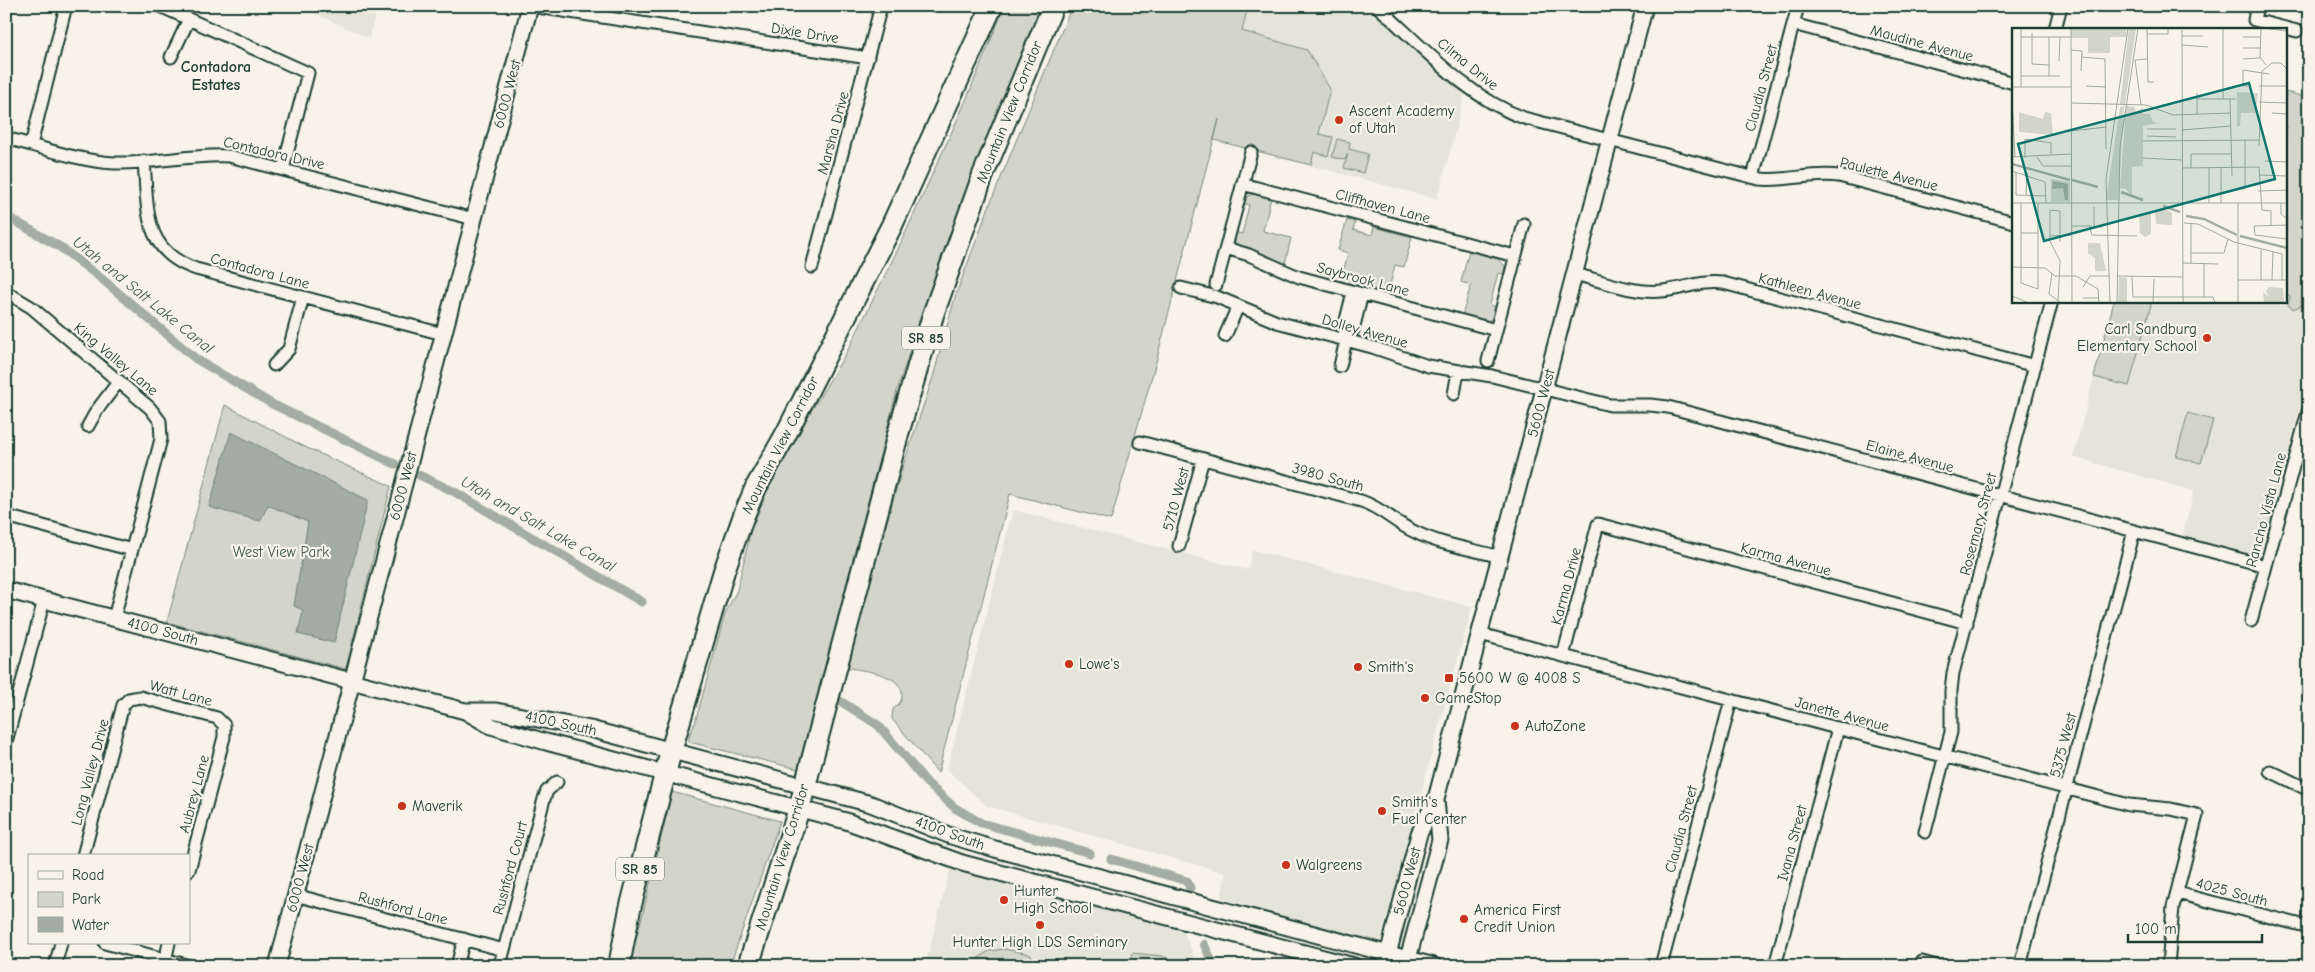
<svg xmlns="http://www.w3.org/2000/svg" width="2315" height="972" font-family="'Comic Neue',sans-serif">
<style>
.built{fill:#e5e4d9}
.green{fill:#d3d5ca;stroke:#79897f}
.water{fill:#a4ada3;stroke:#6f8077}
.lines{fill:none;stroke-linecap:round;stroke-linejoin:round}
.canal{stroke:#a4ada3;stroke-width:9}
.street-casing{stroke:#1f3d34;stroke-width:15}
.secondary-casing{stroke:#1f3d34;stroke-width:19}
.highway-casing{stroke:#1f3d34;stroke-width:24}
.street{stroke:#f7f3e8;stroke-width:11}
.secondary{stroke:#f7f3e8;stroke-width:15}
.highway{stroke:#f7f3e8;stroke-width:20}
.poi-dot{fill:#c8321e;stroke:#f7f3e8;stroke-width:2}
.labels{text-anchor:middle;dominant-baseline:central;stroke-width:4.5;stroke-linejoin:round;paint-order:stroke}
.shield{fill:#f7f3e8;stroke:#60746a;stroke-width:1}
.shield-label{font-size:14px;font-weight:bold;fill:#1f3d34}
.street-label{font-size:15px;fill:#1f3d34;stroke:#f7f3e8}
.poi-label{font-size:15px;fill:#1f3d34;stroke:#f7f3e8;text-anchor:start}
.park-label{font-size:15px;fill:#435b52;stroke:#f7f3e8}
.neighbourhood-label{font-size:16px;font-weight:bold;fill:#1f3d34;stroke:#f7f3e8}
.water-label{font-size:16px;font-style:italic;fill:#405950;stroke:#f7f3e8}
.inset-river{fill:none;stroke:#a4ada3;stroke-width:2.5}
.inset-road{fill:none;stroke:#a1aaa0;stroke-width:1}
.view{fill:#0f766e;fill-opacity:0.15;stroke:#0f766e;stroke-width:2.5}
.inset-edge{fill:none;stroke:#1f3d34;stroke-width:2.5}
</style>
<rect width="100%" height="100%" fill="#f7f3e8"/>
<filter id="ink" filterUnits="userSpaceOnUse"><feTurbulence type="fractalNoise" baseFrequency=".02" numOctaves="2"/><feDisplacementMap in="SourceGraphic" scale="10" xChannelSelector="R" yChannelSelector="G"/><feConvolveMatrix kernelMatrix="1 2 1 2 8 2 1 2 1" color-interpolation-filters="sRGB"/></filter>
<g filter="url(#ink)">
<!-- built -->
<path class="built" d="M 298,6 L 378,6 L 369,38 Z
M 1247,6 L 1365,6 L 1465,95 L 1437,199 L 1214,140 Z
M 2286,92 L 2309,98 L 2309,374 L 2262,549 L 2253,556 L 2182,538 L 2194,491 L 2073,457 L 2114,301 L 2286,301 Z
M 1013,510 L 1248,570 L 1252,550 L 1472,607 L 1380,942 L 1221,898 L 1226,873 L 987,806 L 947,770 Z
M 950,869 L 1184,932 L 1198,966 L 925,966 Z"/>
<!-- green -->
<path class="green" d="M 1005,6 L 1043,6 C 992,132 939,257 898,387 L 798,769 L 689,742 L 689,736 L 695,723 L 725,614 L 737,590 L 751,530 L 766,494 L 801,428 L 849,348 L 898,249 L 964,105 Z
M 1072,6 L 1248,6 L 1242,31 L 1307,50 L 1330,89 L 1319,134 L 1333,137 L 1328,156 L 1314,152 L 1311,165 L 1214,140 L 1219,119 L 1156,362 L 1111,520 L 1010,494 L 938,773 L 892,719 L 893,709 C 899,705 903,700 902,693 C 899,672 862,671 845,667 L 903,466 L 933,377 L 955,297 L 990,204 Z
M 2286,92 L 2309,98 L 2309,294 L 2306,303 L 2293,309 L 2288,305 L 2290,296 L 2286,294 Z
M 1337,139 L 1350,142 L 1349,149 L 1368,154 L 1363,173 L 1344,168 L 1348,153 L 1345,160 L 1332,157 Z
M 1254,194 L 1271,198 L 1263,231 L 1291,238 L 1284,268 L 1238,247 L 1235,243 L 1235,232 L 1242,234 L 1249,205 L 1242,203 L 1245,197 Z
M 1347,220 L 1355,222 L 1353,230 L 1372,235 L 1374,227 L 1412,237 L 1404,267 L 1395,265 L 1387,297 L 1340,284 L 1348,253 L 1338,250 Z
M 1469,251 L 1498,259 L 1505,266 L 1504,274 L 1498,273 L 1490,305 L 1497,307 L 1493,318 L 1486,322 L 1462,316 L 1471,285 L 1461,282 Z
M 2114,301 L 2152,301 L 2129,386 L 2094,377 Z
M 225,405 L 305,447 L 391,486 L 346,669 L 167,622 Z
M 2188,413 L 2213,420 L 2201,463 L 2176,457 Z
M 672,792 L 780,821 L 730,966 L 628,966 L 642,917 Z
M 1005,949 L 1029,954 L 1044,966 L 1025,966 L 1010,962 L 988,966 L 967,966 L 989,951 Z
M 1132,953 L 1162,956 L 1187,966 L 1129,966 Z"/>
<!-- water -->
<path class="water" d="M 231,432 L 368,500 L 334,643 L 298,634 L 303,610 L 294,606 L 308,522 L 268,505 L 260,521 L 209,507 Z"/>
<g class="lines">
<!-- canal -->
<path class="canal" d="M 6,216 L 60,247 L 102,279 L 196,359 L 272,404 L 395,464
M 419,475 L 453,491 L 642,602
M 837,699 L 878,725 L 927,783 L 955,808 L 981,823 L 1090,853
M 1111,859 L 1187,881 L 1190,888
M 1204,944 L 1214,966"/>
<!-- street casing -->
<g class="street-casing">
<path id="street" d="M 160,6 L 308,73 L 283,169
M 531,6 L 868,58
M 1377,6 C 1422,46 1466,97 1524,118 L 1759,179 C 1785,182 1812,172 1839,176 L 2014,222
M 2257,6 L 2254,20 L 2297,31
M 1793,24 L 2014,83
M 2055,29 L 2061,6
M 171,57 L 189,19
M 6,138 C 41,147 78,161 114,163 C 153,164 191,154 229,156 L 474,219
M 31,145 L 66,6
M 144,161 C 148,208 142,251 196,269 L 443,334
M 1753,177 L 1798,6
M 1242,184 L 1515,256
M 1226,248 L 1249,255 L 1299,277 L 1496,330
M 812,267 L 881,6
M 1575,274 C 1602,281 1634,294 1662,291 C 1684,289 1701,280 1723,283 L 2035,366
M 1216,285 L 1251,152
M 1181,288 L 1217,297 L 1277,322 L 1372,347 L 1428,366 L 1492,376 L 1610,405 L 1650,405 L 1668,407 L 2266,566
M 6,292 L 31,307 L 150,408 L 160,421 L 161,439 L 114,618
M 1225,336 L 1238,306
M 1346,340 L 1344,328 L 1353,292
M 1488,361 L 1524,224
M 274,365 L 289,349 L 303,297
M 1340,366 L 1346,340 L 1353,330 L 1362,294
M 1454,394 L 1458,372
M 88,426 L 97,410 L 119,381
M 1140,442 L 1361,501 C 1382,508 1395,523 1415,532 C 1441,545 1472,549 1500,557
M 6,516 L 132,550
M 1179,546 L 1203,459
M 2251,621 L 2309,408
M 1480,634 L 2129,805 L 2171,809 L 2197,815 L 2173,907 L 2168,966
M 1563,656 L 1598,524 L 1967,623
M 6,742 L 44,600
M 2270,771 L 2309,790
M 1925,832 L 1951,732 L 1951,691 L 1953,673 L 2052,301
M 83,856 L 123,705 L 129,699 L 140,697 L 217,718 L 224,725 L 224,737 L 189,870
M 2177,893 L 2309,927
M 295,895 L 504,950
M 105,943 L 190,966
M 1922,962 L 1937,966
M 55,966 L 61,943
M 164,966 L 169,943
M 457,966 L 464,939
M 503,966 L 500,965 L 544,799 L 547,791 L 557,782
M 1661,966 L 1731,700
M 1775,966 L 1838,728
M 2020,966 L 2134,531"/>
</g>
<!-- secondary casing -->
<g class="secondary-casing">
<path id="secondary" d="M 6,590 L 465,711 L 491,726 L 546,742 L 846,821 L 962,863 L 1354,966
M 466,711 L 496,711 L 590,729 L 871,804 L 951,836 L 995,849 L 1434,966
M 277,966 L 530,6
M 1385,966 L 1419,834 L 1436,799 L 1645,6
M 1406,966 L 1440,840 L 1436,801"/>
</g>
<!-- highway casing -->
<g class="highway-casing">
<path id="highway" d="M 619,966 L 630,909 L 671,751 L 724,571 L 744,515 L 756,487 L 786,434 L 892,225 L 992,6
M 748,966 L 799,809 L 898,434 L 933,315 L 983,175 L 1053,6"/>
</g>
<!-- street -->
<use href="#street" class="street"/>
<!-- secondary -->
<use href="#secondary" class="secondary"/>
<!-- highway -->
<use href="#highway" class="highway"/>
</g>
</g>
<!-- markers -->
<g class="poi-dot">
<circle cx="1339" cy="120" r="5"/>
<circle cx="2207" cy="338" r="5"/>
<circle cx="1069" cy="664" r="5"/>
<circle cx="1358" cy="667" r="5"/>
<rect x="1444" y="673" width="10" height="10" rx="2.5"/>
<circle cx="1425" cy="698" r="5"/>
<circle cx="1515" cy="726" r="5"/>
<circle cx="402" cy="806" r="5"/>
<circle cx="1382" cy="811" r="5"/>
<circle cx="1286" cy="865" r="5"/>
<circle cx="1004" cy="900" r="5"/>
<circle cx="1464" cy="919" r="5"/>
<circle cx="1040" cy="925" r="5"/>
</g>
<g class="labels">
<!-- shield labels -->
<g class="shield">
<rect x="902" y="326.5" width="48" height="23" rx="4"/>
<rect x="616" y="857.5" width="48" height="23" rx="4"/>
</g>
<g class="shield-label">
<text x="926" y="338">SR 85</text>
<text x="640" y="869">SR 85</text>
</g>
<!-- street labels -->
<g class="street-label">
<text transform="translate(805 33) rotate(9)">Dixie Drive</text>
<text transform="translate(1922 43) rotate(15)">Maudine Avenue</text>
<text transform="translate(1468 64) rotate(39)">Cilma Drive</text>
<text transform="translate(1761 88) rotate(-75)">Claudia Street</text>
<text transform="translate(507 94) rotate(-75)">6000 West</text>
<text transform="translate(1009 112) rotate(-68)">Mountain View Corridor</text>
<text transform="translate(833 133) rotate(-75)">Marsha Drive</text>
<text transform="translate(274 153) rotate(13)">Contadora Drive</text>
<text transform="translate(1889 174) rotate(14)">Paulette Avenue</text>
<text transform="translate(1383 206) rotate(15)">Cliffhaven Lane</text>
<text transform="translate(260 271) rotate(15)">Contadora Lane</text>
<text transform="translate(1363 279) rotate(15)">Saybrook Lane</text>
<text transform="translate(1810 291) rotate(15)">Kathleen Avenue</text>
<text transform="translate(1365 331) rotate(16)">Dolley Avenue</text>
<text transform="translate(116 359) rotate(40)">King Valley Lane</text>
<text transform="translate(1541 403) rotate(-75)">5600 West</text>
<text transform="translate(780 445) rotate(-63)">Mountain View Corridor</text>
<text transform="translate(1910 456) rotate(15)">Elaine Avenue</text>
<text transform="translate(1328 477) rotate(15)">3980 South</text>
<text transform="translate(403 486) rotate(-75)">6000 West</text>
<text transform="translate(1176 499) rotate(-75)">5710 West</text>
<text transform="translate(2266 510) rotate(-75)">Rancho Vista Lane</text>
<text transform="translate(1978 524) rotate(-75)">Rosemary Street</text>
<text transform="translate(1786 559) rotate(15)">Karma Avenue</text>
<text transform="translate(1566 586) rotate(-75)">Karma Drive</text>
<text transform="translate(163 631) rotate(15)">4100 South</text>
<text transform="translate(181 693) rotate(15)">Watt Lane</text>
<text transform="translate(1842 714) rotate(15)">Janette Avenue</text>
<text transform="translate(561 723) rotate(12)">4100 South</text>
<text transform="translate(2063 745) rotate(-75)">5375 West</text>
<text transform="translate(90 772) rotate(-75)">Long Valley Drive</text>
<text transform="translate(194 794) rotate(-75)">Aubrey Lane</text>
<text transform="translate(1681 829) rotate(-75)">Claudia Street</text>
<text transform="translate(950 833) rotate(20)">4100 South</text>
<text transform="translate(1792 843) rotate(-75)">Ivana Street</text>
<text transform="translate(782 857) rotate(-73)">Mountain View Corridor</text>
<text transform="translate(510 868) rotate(-75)">Rushford Court</text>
<text transform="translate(300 878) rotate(-75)">6000 West</text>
<text transform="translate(1407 881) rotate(-75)">5600 West</text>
<text transform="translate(2232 892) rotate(15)">4025 South</text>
<text transform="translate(403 908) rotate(15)">Rushford Lane</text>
</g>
<!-- poi labels -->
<g class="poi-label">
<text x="1349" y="111">Ascent Academy<tspan x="1349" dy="17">of Utah</tspan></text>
<text x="2197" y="329" text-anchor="end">Carl Sandburg<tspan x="2197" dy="17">Elementary School</tspan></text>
<text x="1079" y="664">Lowe's</text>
<text x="1368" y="667">Smith's</text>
<text x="1459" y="678">5600 W @ 4008 S</text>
<text x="1435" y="698">GameStop</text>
<text x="1525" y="726">AutoZone</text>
<text x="1392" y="802">Smith's<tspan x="1392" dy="17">Fuel Center</tspan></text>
<text x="412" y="806">Maverik</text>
<text x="1296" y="865">Walgreens</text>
<text x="1014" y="891">Hunter<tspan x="1014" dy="17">High School</tspan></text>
<text x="1474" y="910">America First<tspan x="1474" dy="17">Credit Union</tspan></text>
<text x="1040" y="942" text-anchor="middle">Hunter High LDS Seminary</text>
</g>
<!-- park labels -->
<g class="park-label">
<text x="281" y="552">West View Park</text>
</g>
<!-- neighbourhood labels -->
<g class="neighbourhood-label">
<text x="216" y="67">Contadora<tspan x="216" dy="18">Estates</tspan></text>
</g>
<!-- water labels -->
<g class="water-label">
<text transform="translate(143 295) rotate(39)">Utah and Salt Lake Canal</text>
<text transform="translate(538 524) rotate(30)">Utah and Salt Lake Canal</text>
</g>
</g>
<!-- overview -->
<g transform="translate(2012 28)">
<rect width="275" height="275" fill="#f7f3e8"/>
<path d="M 59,0 L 114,0 L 114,9 L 98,9 L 98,25 L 76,25 L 76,10 L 59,10 ZM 117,0 L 124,0 L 113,76 L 108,76 ZM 225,64 L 246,65 L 244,85 L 229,85 L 228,98 L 225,98 ZM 112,78 L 106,172 L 94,172 L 108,79 ZM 114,78 L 123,79 L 124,84 L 131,79 L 131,86 L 138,86 L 141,94 L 146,95 L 131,98 L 131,138 L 120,139 L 120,168 L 114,161 L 108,160 ZM 7,84 L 31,91 L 33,84 L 39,85 L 41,107 L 7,104 ZM 39,151 L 58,154 L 58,174 L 39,174 ZM 152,181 L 160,185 L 160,197 L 144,196 L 143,182 ZM 135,184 L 139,186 L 139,206 L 133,209 L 128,205 L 127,189 ZM 76,215 L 88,215 L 94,243 L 83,243 L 83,230 L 76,225 ZM 107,249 L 115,250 L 115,275 L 106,275 ZM 257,259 L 271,260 L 272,275 L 252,274 L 251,264 L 256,268 L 254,263 Z" fill="#d3d5ca"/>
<path d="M 41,153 L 56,156 L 56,172 L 53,172 L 51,160 L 40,161 Z" fill="#a4ada3"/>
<path class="inset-river" d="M 0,136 L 58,152M 60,152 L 86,159M 109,164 L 131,172M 151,178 L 168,184M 174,188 L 192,191 L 225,207M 228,208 L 275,220"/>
<path class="inset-road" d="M 9,0 L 9,59M 59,0 L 60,275M 135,0 L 136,54 L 142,54M 211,0 L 211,71M 249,0 L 248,29 L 254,37M 251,0 L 275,3M 170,2 L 171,275M 20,5 L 20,36 L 37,37M 135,6 L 156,6 L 156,0M 170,8 L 191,8M 9,9 L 59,9M 37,9 L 37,48M 231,9 L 248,9M 170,17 L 196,19M 231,20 L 248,20M 59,22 L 70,23 L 69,43M 69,29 L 93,31 L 94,121M 231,31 L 248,30M 47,33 L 48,9M 9,48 L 48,48M 74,58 L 94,59M 236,58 L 231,58 L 231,42 L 257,46M 247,58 L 275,58M 0,59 L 59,59M 185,65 L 185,87M 185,71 L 224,71M 218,71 L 220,148M 0,73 L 3,129M 247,74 L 275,75M 59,75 L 134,77 L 161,87 L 219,85M 129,77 L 123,32 L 135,31M 260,85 L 275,86M 135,101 L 164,101M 170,102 L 219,98M 59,103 L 94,99M 135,108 L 164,109M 131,113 L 247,112M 247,118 L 250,43 L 260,35 L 269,35 L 275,41M 0,129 L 59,126M 25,129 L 31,138 L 59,138M 13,130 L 13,111 L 39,115 L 39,126M 131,130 L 170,132M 253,133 L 275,134M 170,140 L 247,139 L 250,182M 179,140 L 179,126 L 219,126M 197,140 L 197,175M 209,140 L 209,175M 0,143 L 33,154 L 34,175M 4,144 L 4,167 L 34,168M 247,147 L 275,148M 223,161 L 233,161 L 233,112M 246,163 L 275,162M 14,168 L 15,145M 0,175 L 275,175M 9,175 L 9,255 L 26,261 L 26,175M 226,175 L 226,275M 269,175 L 269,186 L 275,191M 82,179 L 82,199 L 90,199M 250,182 L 259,183 L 259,197M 172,195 L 186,196 L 222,214 L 270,226 L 270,252M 179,195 L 179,235M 275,197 L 242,198 L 243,207 L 275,211M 59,198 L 80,198M 77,198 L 80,207 L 125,208M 9,205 L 26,205M 37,208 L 59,207M 179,225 L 212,225 L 216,211M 171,235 L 206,236M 192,235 L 192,269M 0,239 L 33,240 L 43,248 L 64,248 L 86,261 L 87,275M 40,245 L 37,266 L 49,275M 105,248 L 171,249M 120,249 L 121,269 L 201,269 L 203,275M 226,252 L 275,252M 249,252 L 249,222M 260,252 L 261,224M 71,259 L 78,248 L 98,248M 0,268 L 17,275M 71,270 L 87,270M 46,273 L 48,233 L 38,213 L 38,182 L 48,183 L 48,214M 98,275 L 94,151 L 116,0M 105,275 L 108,119 L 126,0M 141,275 L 142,251"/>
<path class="view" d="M 237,55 L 263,151 L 32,213 L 6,116 Z"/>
<rect width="275" height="275" class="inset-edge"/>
</g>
<!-- margin -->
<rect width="2315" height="972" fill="none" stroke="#f7f3e8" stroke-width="25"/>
<rect x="12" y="12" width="2290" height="947" fill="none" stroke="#1f3d34" stroke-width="2" filter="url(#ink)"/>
<!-- legend -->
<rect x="28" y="854" width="162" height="90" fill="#f7f3e8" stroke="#a1aaa0"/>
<rect x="38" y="871" width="25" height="8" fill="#f7f3e8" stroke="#a1aaa0"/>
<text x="72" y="880" font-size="15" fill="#1f3d34">Road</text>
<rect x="38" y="892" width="25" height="15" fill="#d3d5ca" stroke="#a1aaa0"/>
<text x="72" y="904" font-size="15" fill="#1f3d34">Park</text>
<rect x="38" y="917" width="25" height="15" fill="#a4ada3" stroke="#a1aaa0"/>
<text x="72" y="930" font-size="15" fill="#1f3d34">Water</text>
<!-- scale -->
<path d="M2128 934v8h134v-8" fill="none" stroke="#1f3d34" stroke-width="2.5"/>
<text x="2135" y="934" font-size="15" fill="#1f3d34" stroke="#f7f3e8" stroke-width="4" paint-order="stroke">100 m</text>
</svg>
